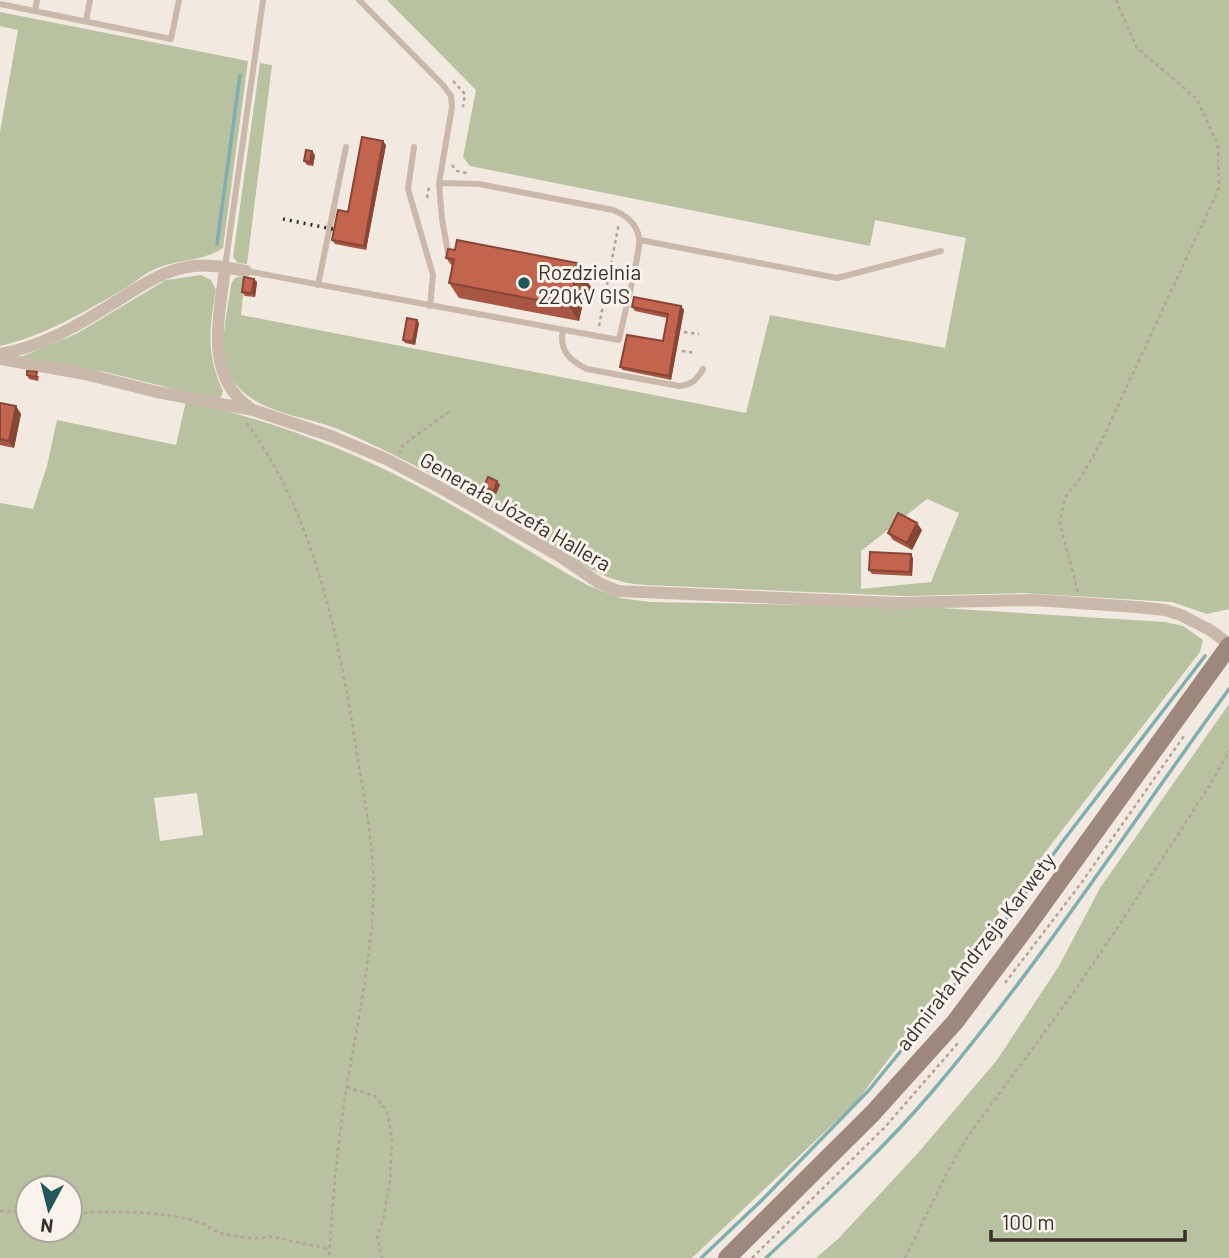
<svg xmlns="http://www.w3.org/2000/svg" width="1229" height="1258" font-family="Barlow,sans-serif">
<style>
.green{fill:#b8c1a0;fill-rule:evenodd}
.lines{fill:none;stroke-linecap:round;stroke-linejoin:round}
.stream{stroke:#7fafae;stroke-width:3.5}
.path{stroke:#b6a296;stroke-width:2.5;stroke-dasharray:3.5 3.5;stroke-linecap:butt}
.lane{stroke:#cab8ab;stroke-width:6}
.street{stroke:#cab8ab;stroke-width:12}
.secondary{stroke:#9e877d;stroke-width:18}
.rail{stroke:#392e2a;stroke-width:3.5;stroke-dasharray:2 5;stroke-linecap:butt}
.wall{fill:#a75643}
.shaded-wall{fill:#884637}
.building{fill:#c2644e;stroke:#884637;stroke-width:2}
.poi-dot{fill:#215859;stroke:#faf3ec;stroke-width:2.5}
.labels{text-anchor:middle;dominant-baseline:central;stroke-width:6;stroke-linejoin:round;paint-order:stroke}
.poi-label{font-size:21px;fill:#392e2a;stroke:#faf3ec;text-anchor:start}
.street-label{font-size:21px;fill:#392e2a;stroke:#faf3ec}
</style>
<rect width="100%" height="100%" fill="#f2e9e0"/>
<!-- green -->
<path class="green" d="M 387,0 L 1229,0 L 1229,609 L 1207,614 L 1172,602 L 1023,593 L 905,596 L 646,585 C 637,584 628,584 620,581 C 586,572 558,546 528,529 C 467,493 405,458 340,430 C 307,416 258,414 235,383 C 215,355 227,317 231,285 C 234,277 237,276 245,277 L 241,315 L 746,413 L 770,315 L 945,348 L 966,238 L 875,220 L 870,246 L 470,166 L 463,157 L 476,90 ZM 927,499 L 959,513 L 931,582 L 861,589 L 861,551 Z
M 0,12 L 248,61 L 223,248 C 203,262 173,259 151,271 C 141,276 133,284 124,289 C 84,312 44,336 0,346 L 0,132 L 18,30 L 0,26 Z
M 260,63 L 272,65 L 247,264 L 238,263 L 233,257 Z
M 201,275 L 211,280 L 216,290 C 209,330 206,354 223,391 L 221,397 L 215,399 L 105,372 L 16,359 L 76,334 L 166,280 Z
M 186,401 C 264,419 339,445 410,482 C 471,514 529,552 589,586 L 620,598 L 649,602 L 925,607 L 1165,622 L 1183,626 L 1203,640 L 1200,652 L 1053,842 L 857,1101 L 692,1258 L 0,1258 L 0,503 L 33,509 L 47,466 L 57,420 L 176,445 ZM 197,793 L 203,835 L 160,841 L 154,798 ZM 28,1188 L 70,1188 L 70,1230 L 28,1230 Z
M 1229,704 L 1229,1258 L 816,1258 L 838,1239 L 918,1153 L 997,1060 L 1059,966 L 1100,888 Z"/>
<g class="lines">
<!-- stream -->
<path class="stream" d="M 217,244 L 240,75
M 701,1258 L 762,1200 L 869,1090 L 988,944 L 1063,841 L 1205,656
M 766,1258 C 822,1205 881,1152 931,1093 C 1039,966 1131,824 1229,689"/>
<!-- path -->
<path class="path" d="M 453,81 L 465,94 L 463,107
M 452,165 L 457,171 L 467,173
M 427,198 L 429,187
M 599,326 L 619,223
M 684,332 L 699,334
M 682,351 L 695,353
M 247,423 C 317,520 340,644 358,760 C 366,809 376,857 373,907 C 369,976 353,1043 343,1111 C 336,1160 332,1209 329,1258
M 399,454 L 403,445 L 449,412
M 1078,592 L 1060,524 L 1065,497 L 1082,476 L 1102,440 L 1219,188 L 1218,145 L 1197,99 L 1137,48 L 1116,0
M 1005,983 L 1082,882 L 1184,736
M 347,1087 L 375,1096 L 387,1111 L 392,1138 L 390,1181 L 383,1221 L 377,1238 L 382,1258
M 0,1211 L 28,1212
M 70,1214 C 104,1210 166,1211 198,1222 C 205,1224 211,1229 217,1232 C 228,1236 260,1241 269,1236 L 329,1249
M 752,1258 L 885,1127 L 958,1043
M 905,1258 L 947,1173 L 966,1139 L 1069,999 L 1114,933 L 1210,785 L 1229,751"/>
<!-- lane -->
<path class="lane" d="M 359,0 L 443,85 L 451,96 L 452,107 L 439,183 L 442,219 L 448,253
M 0,4 L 171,39 L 179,0
M 35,11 L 37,0
M 86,21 L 90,0
M 414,147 L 408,189 L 433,275 L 430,306
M 640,240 L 837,278 L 941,251
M 225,267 L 263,0
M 246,271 L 619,340 C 622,323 642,248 639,237 C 636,223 626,215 613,210 L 479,184 L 439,183
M 318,285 L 346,147
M 563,330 C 559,351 569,360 587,369 L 679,386 C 691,385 697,380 703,369"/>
<!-- street -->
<path class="street" d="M 225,267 C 220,316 203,375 250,408
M 0,354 C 41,347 77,326 112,304 C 138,288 162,270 193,266 C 211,264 229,268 246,271
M 0,359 L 85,374 L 157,392 L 253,410 L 331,436 L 386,459 L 441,488 L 561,557 L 599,583 L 618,591 L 897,603 L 1034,600 L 1137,607 L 1165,610 L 1181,615 L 1210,630 L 1229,644"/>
<!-- secondary -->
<path class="secondary" d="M 727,1258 L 872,1114 L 955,1022 L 1025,929 L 1229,646"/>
<!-- rail -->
<path class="rail" d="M 283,219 L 337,230"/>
</g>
<!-- wall -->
<path class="wall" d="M 386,145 L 366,250 L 335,244 L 332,240 Z
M 315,155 L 313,166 L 307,165 L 304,161 Z
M 446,258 L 577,263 L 588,278 L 587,281 L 593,290 L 591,299 L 584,298 L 579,321 L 459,298 L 449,283 L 452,266 Z
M 254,279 L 257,282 L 255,297 L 245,296 L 242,292 Z
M 681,306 L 684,310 L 671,380 L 623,370 L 620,367 L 663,341 L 667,318 L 635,311 L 632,307 Z
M 417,320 L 419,323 L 415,345 L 405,343 L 403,340 Z
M 27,375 L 39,376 L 38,381 L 29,379 Z
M 0,403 L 21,414 L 14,448 L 0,445 Z
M 497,481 L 500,485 L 496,494 L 487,491 L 484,487 Z
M 922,530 L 912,550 L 893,540 L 888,533 Z
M 913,558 L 912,576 L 872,574 L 869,570 Z"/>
<!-- shaded-wall -->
<path class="shaded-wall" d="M 383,141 L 386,145 L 366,250 L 364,246 Z
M 312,151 L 315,155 L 313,166 L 310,162 Z
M 577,263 L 588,278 L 587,281 L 593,290 L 591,299 L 581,284 L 575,274 Z
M 254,279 L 257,282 L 255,297 L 252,293 Z
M 574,283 L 584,298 L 579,321 L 569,306 Z
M 681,306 L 684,310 L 671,380 L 669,376 Z
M 417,320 L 419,323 L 415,345 L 413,342 Z
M 16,406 L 21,414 L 14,448 L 9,441 Z
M 497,481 L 500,485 L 496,494 L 494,491 Z
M 917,523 L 922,530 L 912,550 L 907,543 Z
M 911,554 L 913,558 L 912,576 L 910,572 Z"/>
<!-- building -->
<path class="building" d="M 362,137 L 383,141 L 364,246 L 332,240 L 338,210 L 348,212 Z
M 306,150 L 312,151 L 310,162 L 304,161 Z
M 457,240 L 577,263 L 575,274 L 583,275 L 581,284 L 574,283 L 569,306 L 449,283 L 454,259 L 446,258 L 448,249 L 455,250 Z
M 244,277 L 254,279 L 252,293 L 242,292 Z
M 634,297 L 681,306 L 669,376 L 620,367 L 627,335 L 663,341 L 668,314 L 632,307 Z
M 407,318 L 417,320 L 413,342 L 403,340 Z
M 27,371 L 37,372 L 36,377 L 27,375 Z
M 0,403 L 16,406 L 9,441 L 0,439 Z
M 488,477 L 497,481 L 494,491 L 484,487 Z
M 898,513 L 917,523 L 907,543 L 888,533 Z
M 870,552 L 911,554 L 910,572 L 869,570 Z"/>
<!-- markers -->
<circle class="poi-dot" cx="524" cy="283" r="7"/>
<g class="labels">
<!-- poi labels -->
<g class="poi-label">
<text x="538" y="271">Rozdzielnia<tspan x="538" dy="24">220kV GIS</tspan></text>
</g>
<!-- street labels -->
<g class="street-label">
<text transform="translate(516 511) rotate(30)">Generała Józefa Hallera</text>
<text transform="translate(975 951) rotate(-52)">admirała Andrzeja Karwety</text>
</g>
</g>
<!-- north arrow -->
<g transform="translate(49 1209) rotate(187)"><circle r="33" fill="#faf3ec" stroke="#ada49e" stroke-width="2"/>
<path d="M0-5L12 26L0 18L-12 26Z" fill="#215859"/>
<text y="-10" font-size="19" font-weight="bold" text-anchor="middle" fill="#392e2a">N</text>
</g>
<!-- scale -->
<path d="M991 1230v10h194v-10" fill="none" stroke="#392e2a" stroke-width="3.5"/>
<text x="1002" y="1230" font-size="21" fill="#392e2a" stroke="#faf3ec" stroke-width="5" paint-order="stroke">100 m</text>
</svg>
